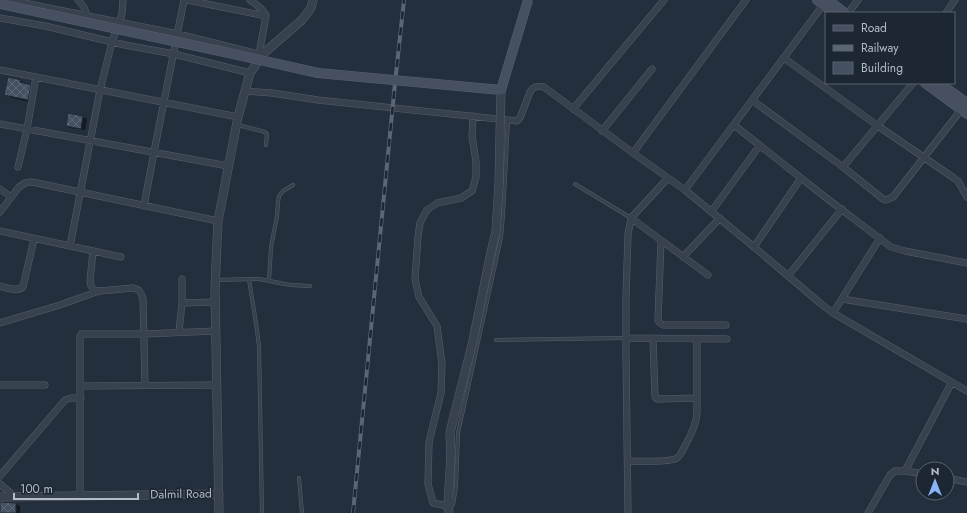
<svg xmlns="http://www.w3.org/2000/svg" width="967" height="513" font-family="Jost,sans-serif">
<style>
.shadow{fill:#0007}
.building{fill:url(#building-cross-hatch);stroke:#1f2835}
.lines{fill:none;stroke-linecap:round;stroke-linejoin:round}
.service-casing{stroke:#565f6c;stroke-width:4}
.minor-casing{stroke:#565f6c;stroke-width:7}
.tertiary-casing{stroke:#565f6c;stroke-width:9}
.secondary-casing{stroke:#565f6c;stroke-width:10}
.service{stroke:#38414e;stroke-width:3}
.minor{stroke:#38414e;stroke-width:6}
.tertiary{stroke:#38414e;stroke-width:8}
.secondary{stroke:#465061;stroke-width:9}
.rail-casing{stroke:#5a6575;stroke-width:4}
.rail{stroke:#1d2633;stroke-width:2.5;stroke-dasharray:8;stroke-linecap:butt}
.tertiary-bridge-casing{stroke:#565f6c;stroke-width:9;stroke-linecap:butt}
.secondary-bridge-casing{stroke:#565f6c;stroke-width:10;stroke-linecap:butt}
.tertiary-bridge{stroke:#38414e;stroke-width:8}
.secondary-bridge{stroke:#465061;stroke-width:9}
.labels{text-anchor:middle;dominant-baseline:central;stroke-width:3.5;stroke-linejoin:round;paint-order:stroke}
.street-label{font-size:12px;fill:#b4bcc9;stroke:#1d2633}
</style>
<defs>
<pattern id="building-cross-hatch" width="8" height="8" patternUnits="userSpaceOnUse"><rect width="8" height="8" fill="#455162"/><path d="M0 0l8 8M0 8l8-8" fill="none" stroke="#5d6877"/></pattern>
</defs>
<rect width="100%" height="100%" fill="#242f3e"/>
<!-- shadow -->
<path class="shadow" d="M 9,79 L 21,81 L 37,89 L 34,103 L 12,98 L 5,94 Z
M 69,114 L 83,117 L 87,119 L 85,130 L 70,128 L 67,126 Z
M 0,503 L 16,504 L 20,506 L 20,513 L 0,513 Z"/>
<!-- building -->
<path class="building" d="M 8,77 L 21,80 L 20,82 L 31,85 L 28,100 L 4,95 Z
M 68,113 L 83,116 L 81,129 L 66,126 Z
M 0,502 L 16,503 L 16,513 L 0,513 Z"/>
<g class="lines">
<!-- service casing -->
<g class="service-casing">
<path id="service" d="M 238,125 L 265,132 L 267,134 L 266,145
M 575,184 L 631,218
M 249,279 L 257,330 L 259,346 L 262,513
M 216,280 L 259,279 L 290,285 L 310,286
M 269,280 L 271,247 L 277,216 L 278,202 L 279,196 L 283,191 L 293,185
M 496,340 L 626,338
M 299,478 L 302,513
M 448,506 L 453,505 L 456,486 L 458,433 L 501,237 L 503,214 L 508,120"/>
</g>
<!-- minor casing -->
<g class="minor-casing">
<path id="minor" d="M 9,0 L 178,34 L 263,55
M 78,0 L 84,7 L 87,16
M 187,0 L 266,16
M 250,0 C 256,5 264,9 266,16 L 259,54
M 848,13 L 858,0
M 946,13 L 955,0
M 0,18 L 45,26 L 125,45 L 174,54 L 250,73
M 784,58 L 878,126 L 951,176 L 958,181 L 967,197
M 0,70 L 238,117
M 245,91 L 272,93 L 318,100 L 517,121 L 520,118 L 530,92 C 533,86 538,86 544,87 L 633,153 L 685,190 L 754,247 L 820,303 L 833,313 L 967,391
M 752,100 L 843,167 L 883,199 L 886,200 L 893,197 L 961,110
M 573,109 L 664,0
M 0,124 L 228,166
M 734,125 L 825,197 L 891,247 L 905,251 L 967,263
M 602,131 L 652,69
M 633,153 L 746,0
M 18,167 L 27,129 L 36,77
M 843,167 L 913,83
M 0,189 L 11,197
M 685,190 L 823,5
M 144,206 L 154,152 L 184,0
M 0,212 L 19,187 L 25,183 L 32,182 L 218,221
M 711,212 L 760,145
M 631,218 L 708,275
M 0,231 L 121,257
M 661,241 L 658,320 C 659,323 660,324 664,325 L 726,325
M 70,246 L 100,90 L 112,42 L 122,14 L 123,0
M 754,247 L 801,178
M 93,251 L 90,281 L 91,286 L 94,290 L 100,291 L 133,288 C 139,289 141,292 143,299 L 145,385
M 683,257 L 720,218
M 788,276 L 842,209
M 0,286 C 7,288 17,292 23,287 L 34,239
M 842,299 L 967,319
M 182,303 L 216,302
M 833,313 L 880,238
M 0,323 L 60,305 L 99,291
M 179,332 L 182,303 L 182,279
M 626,338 L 727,339
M 653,339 L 655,397 L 657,399 L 659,399 L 697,398
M 0,385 L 45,385
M 81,386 L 217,385
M 628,461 C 639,461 669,463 677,458 C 682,454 684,447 687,442 C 692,433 696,424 697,413 L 697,339
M 905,471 L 952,382
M 0,476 L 65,400 L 71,398 L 81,398
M 947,478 L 967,482
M 0,484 L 15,497
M 80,496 L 80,336 L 81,334 L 144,334 L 216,331
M 448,506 L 433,503 L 428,484 L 429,442 L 441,393 L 442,364 L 437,326 L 419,297 L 415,279 L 418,237 L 420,223 L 427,210 L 437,203 L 461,198 L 472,191 L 476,177 L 476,162 L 472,136 L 473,116
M 628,513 L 626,355 L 626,297 L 628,234 L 631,218 L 668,178
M 868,513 L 890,475 L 895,471 L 905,471 L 923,474"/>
</g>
<!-- tertiary casing -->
<g class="tertiary-casing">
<path id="tertiary" d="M 0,497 L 219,494
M 219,513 L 215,289 L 218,221 L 238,117 L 250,73 L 265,52 L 302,20 L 311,8 L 313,0
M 449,513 L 448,506 L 451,455 L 450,433 L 454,416"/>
</g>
<!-- secondary casing -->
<g class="secondary-casing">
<path id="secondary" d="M 817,0 L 834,13
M 828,0 L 845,13
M 925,83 L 967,114
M 939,83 L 967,103"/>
</g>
<!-- service -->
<use href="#service" class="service"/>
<!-- minor -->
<use href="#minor" class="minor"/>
<!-- tertiary -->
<use href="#tertiary" class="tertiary"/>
<!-- secondary -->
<use href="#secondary" class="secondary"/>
<!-- rail casing -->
<g class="rail-casing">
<path id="rail" d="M 353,513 L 395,83 L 404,0"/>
</g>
<!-- rail -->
<use href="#rail" class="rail"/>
<!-- tertiary-bridge casing -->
<g class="tertiary-bridge-casing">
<path id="tertiary-bridge" d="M 454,416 L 473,341 L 490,257 L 496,231 L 499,184 L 501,90"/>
</g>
<!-- secondary-bridge casing -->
<g class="secondary-bridge-casing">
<path id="secondary-bridge" d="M 0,4 L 229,53 L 318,73 L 501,90 L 528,0"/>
</g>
<!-- tertiary-bridge -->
<use href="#tertiary-bridge" class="tertiary-bridge"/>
<!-- secondary-bridge -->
<use href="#secondary-bridge" class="secondary-bridge"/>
</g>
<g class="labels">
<!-- street labels -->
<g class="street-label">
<text transform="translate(181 494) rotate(-1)">Dalmil Road</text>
</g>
</g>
<!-- legend -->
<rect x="825" y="12" width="130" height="72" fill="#1d2633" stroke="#59626f"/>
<rect x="833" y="25" width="20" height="6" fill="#465061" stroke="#59626f"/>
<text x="861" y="32" font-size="12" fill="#b4bcc9">Road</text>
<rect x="833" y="45" width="20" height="6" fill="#5a6575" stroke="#59626f"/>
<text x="861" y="52" font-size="12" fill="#b4bcc9">Railway</text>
<rect x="833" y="62" width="20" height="12" fill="#455162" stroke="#59626f"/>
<text x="861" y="72" font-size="12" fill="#b4bcc9">Building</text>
<!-- north arrow -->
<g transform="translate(935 481)"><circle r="19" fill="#1d2633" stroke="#59626f"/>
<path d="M0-3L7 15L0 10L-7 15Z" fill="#8ab4f8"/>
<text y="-6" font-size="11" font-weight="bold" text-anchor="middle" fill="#b4bcc9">N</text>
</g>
<!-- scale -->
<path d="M14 493v6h124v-6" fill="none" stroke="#b4bcc9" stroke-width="2"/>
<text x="20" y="493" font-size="12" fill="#b4bcc9" stroke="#1d2633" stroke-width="3" paint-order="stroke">100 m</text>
</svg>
